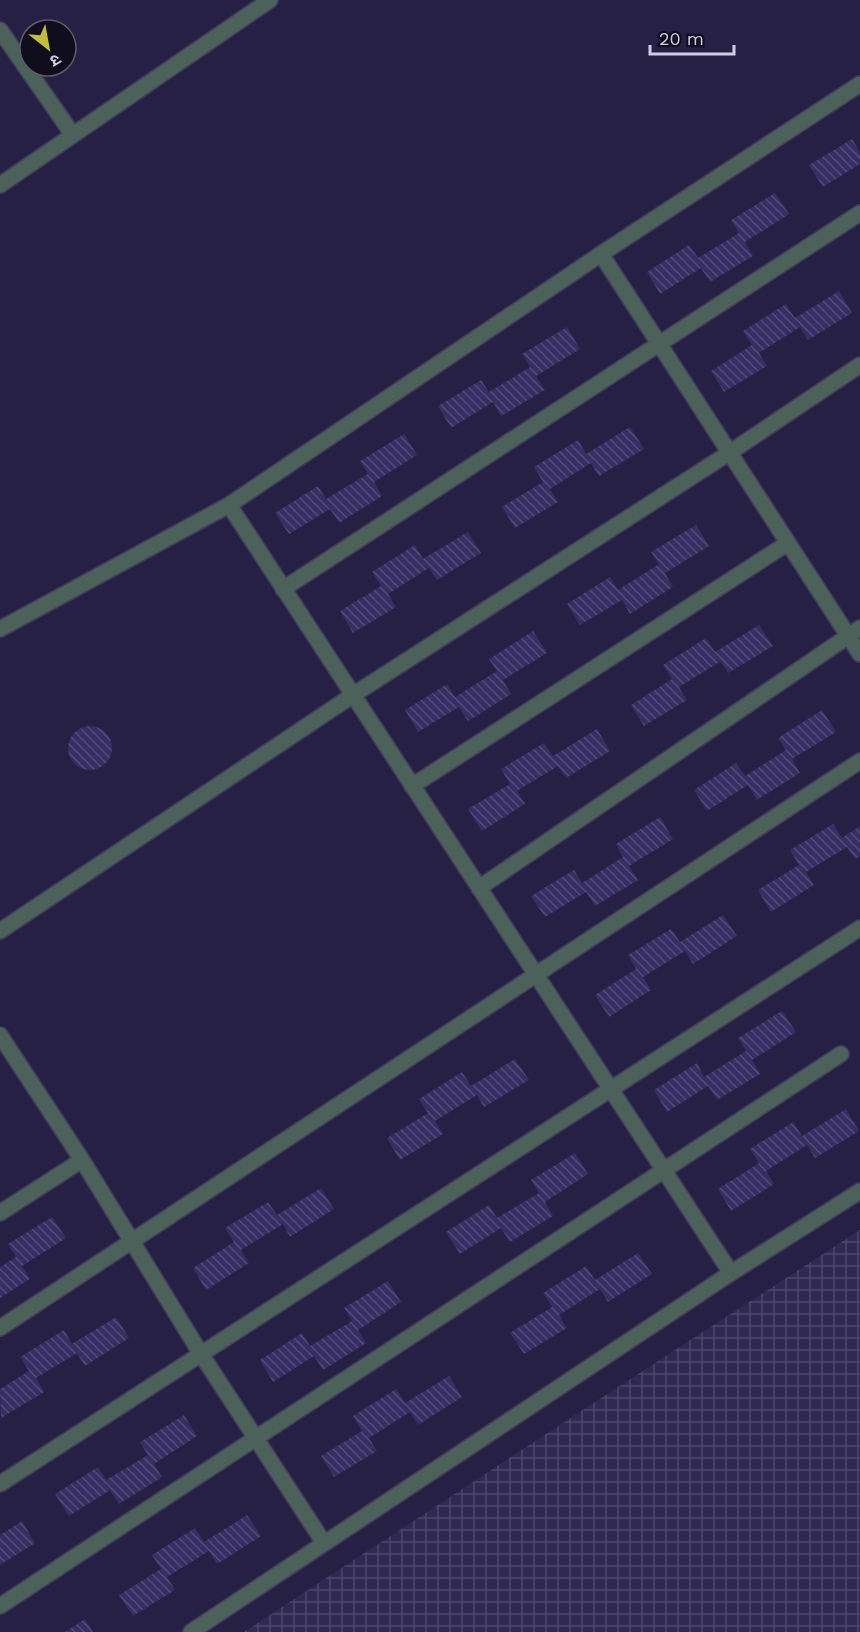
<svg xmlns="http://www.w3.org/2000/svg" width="860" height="1632" font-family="'Work Sans','Noto Sans Devanagari',sans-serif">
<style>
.industrial{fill:url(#industrial-grid)}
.building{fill:url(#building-back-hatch)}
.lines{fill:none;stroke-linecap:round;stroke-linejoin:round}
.minor-casing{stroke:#413d5e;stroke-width:18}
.minor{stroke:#4c6159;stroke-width:15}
</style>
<defs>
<pattern id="industrial-grid" width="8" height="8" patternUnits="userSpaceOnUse" patternTransform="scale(1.5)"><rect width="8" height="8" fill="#2f2953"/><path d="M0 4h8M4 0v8" fill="none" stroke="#4c476c"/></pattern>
<pattern id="building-back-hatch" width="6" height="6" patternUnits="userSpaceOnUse" patternTransform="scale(1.5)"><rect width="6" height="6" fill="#372e64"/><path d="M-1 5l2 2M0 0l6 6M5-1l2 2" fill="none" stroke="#534b7a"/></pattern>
</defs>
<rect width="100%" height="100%" fill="#262144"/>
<!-- industrial -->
<path class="industrial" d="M 860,1230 L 860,1632 L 244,1632 L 572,1417 Z"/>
<!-- building -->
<path class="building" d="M 852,139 L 860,152 L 860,164 L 823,187 L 809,165 Z
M 775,193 L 789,214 L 745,242 L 753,256 L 710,282 L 701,268 L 660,294 L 647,272 L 689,245 L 698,258 L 739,233 L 731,220 Z
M 839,291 L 852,313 L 808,340 L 800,327 L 759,353 L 767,366 L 724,392 L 711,371 L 752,345 L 743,331 L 786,304 L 795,318 Z
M 567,327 L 580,349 L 536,376 L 545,390 L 501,416 L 493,402 L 451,428 L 438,406 L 481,380 L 489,392 L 530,367 L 522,354 Z
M 630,427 L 644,449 L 599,476 L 591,463 L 550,489 L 558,502 L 515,528 L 502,507 L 543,482 L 534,467 L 578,440 L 586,454 Z
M 404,434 L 417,455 L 374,482 L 382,496 L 339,523 L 330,509 L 289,534 L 275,513 L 318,486 L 326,499 L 368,474 L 360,461 Z
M 696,525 L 709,546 L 665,573 L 673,587 L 630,614 L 622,600 L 580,625 L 567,604 L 610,577 L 618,590 L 659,564 L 651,552 Z
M 468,532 L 481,553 L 437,580 L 429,568 L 388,594 L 396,607 L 353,633 L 340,611 L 381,586 L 372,572 L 415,545 L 423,559 Z
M 759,625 L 773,646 L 728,673 L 721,661 L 679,687 L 687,700 L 644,726 L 631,705 L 672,679 L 663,665 L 706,638 L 715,652 Z
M 533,631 L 547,653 L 503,680 L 511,694 L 468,721 L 459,707 L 418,732 L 405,710 L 447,684 L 455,697 L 497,671 L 489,659 Z
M 822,710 L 836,732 L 792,759 L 800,773 L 757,800 L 748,785 L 707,811 L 694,790 L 736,763 L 745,776 L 786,750 L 778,738 Z
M68 748a22 22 0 1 1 44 0a22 22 0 1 1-44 0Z
M 597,729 L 610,751 L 566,778 L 558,766 L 517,791 L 525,804 L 482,831 L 468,809 L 510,784 L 501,769 L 544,743 L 553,756 Z
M 660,817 L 673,839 L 629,866 L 638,880 L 595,906 L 586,892 L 545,917 L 531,896 L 574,870 L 582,883 L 623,857 L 616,844 Z
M 833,824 L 842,838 L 860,826 L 860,856 L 855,859 L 847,847 L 806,872 L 814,885 L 771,912 L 758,890 L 799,865 L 790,850 Z
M 723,915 L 737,936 L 693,964 L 685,951 L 643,977 L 651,990 L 609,1017 L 595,995 L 636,969 L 628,955 L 671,929 L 680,942 Z
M 782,1011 L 796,1032 L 752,1060 L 760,1074 L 717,1100 L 708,1086 L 667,1112 L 654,1090 L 697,1063 L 704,1077 L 746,1051 L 738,1038 Z
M 515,1059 L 529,1080 L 484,1107 L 477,1095 L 435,1121 L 443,1134 L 400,1160 L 387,1138 L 428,1113 L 419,1099 L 462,1072 L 471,1086 Z
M 846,1109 L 859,1131 L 815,1158 L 807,1145 L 766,1171 L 774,1184 L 731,1211 L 718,1189 L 759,1163 L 750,1149 L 793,1122 L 802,1136 Z
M 575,1153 L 588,1174 L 545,1202 L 553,1216 L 510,1242 L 501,1228 L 460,1254 L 446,1232 L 489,1205 L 497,1218 L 539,1193 L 531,1180 Z
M 321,1188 L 334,1209 L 290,1237 L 283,1224 L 241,1250 L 249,1263 L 206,1290 L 193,1268 L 234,1242 L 225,1228 L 268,1202 L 277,1215 Z
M 52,1217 L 66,1238 L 22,1266 L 30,1279 L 0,1298 L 0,1267 L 16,1257 L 8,1244 Z
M 638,1253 L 652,1274 L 608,1302 L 600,1289 L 559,1315 L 567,1328 L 524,1354 L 510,1333 L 552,1307 L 543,1293 L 586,1266 L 595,1280 Z
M 388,1281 L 401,1302 L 358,1330 L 366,1343 L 323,1370 L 314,1356 L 273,1382 L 260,1360 L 302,1333 L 310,1346 L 352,1321 L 344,1308 Z
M 116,1317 L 129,1338 L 85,1366 L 77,1353 L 36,1378 L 44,1392 L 1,1418 L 0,1389 L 29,1371 L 20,1357 L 64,1330 L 72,1344 Z
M 449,1376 L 462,1397 L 418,1425 L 410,1412 L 369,1438 L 377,1451 L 334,1477 L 321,1456 L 362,1431 L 353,1416 L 396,1389 L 405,1403 Z
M 184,1415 L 197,1436 L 154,1464 L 162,1477 L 119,1504 L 110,1490 L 69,1516 L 55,1494 L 98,1467 L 106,1480 L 148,1455 L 140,1442 Z
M 247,1515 L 261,1536 L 217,1564 L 209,1551 L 167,1577 L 175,1590 L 133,1616 L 119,1595 L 161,1569 L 152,1555 L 195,1528 L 204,1542 Z
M 22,1521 L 35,1543 L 0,1565 L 0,1535 Z
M 85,1619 L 93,1632 L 65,1632 Z"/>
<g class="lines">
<!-- minor casing -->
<g class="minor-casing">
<path id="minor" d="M 0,30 L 73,135
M 0,185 L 270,0
M 601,254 L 860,654
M 229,505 L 731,1273
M 283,589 L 860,213
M 0,629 L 229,505 L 601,254 L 860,84
M 412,786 L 788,543
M 479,888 L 860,628
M 0,931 L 353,695 L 729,453 L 860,365
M 0,1035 L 82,1160 L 201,1354 L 324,1543
M 0,1213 L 82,1160
M 0,1328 L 860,761
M 0,1484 L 860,928
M 0,1606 L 841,1054
M 191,1632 L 731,1273 L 860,1191"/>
</g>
<!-- minor -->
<use href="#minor" class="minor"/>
</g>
<!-- north arrow -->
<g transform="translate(48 48) rotate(149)"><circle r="28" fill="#100e1d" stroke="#5d5b6d" stroke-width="1.5"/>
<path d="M0-4.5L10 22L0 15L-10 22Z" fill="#c0be40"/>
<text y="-9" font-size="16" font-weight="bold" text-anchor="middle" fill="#d0cee5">उ</text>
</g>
<!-- scale -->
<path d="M650 45v9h84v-9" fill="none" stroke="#d0cee5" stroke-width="3"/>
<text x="659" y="45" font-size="18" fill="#d0cee5" stroke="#100e1d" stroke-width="4.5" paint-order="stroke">20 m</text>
</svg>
